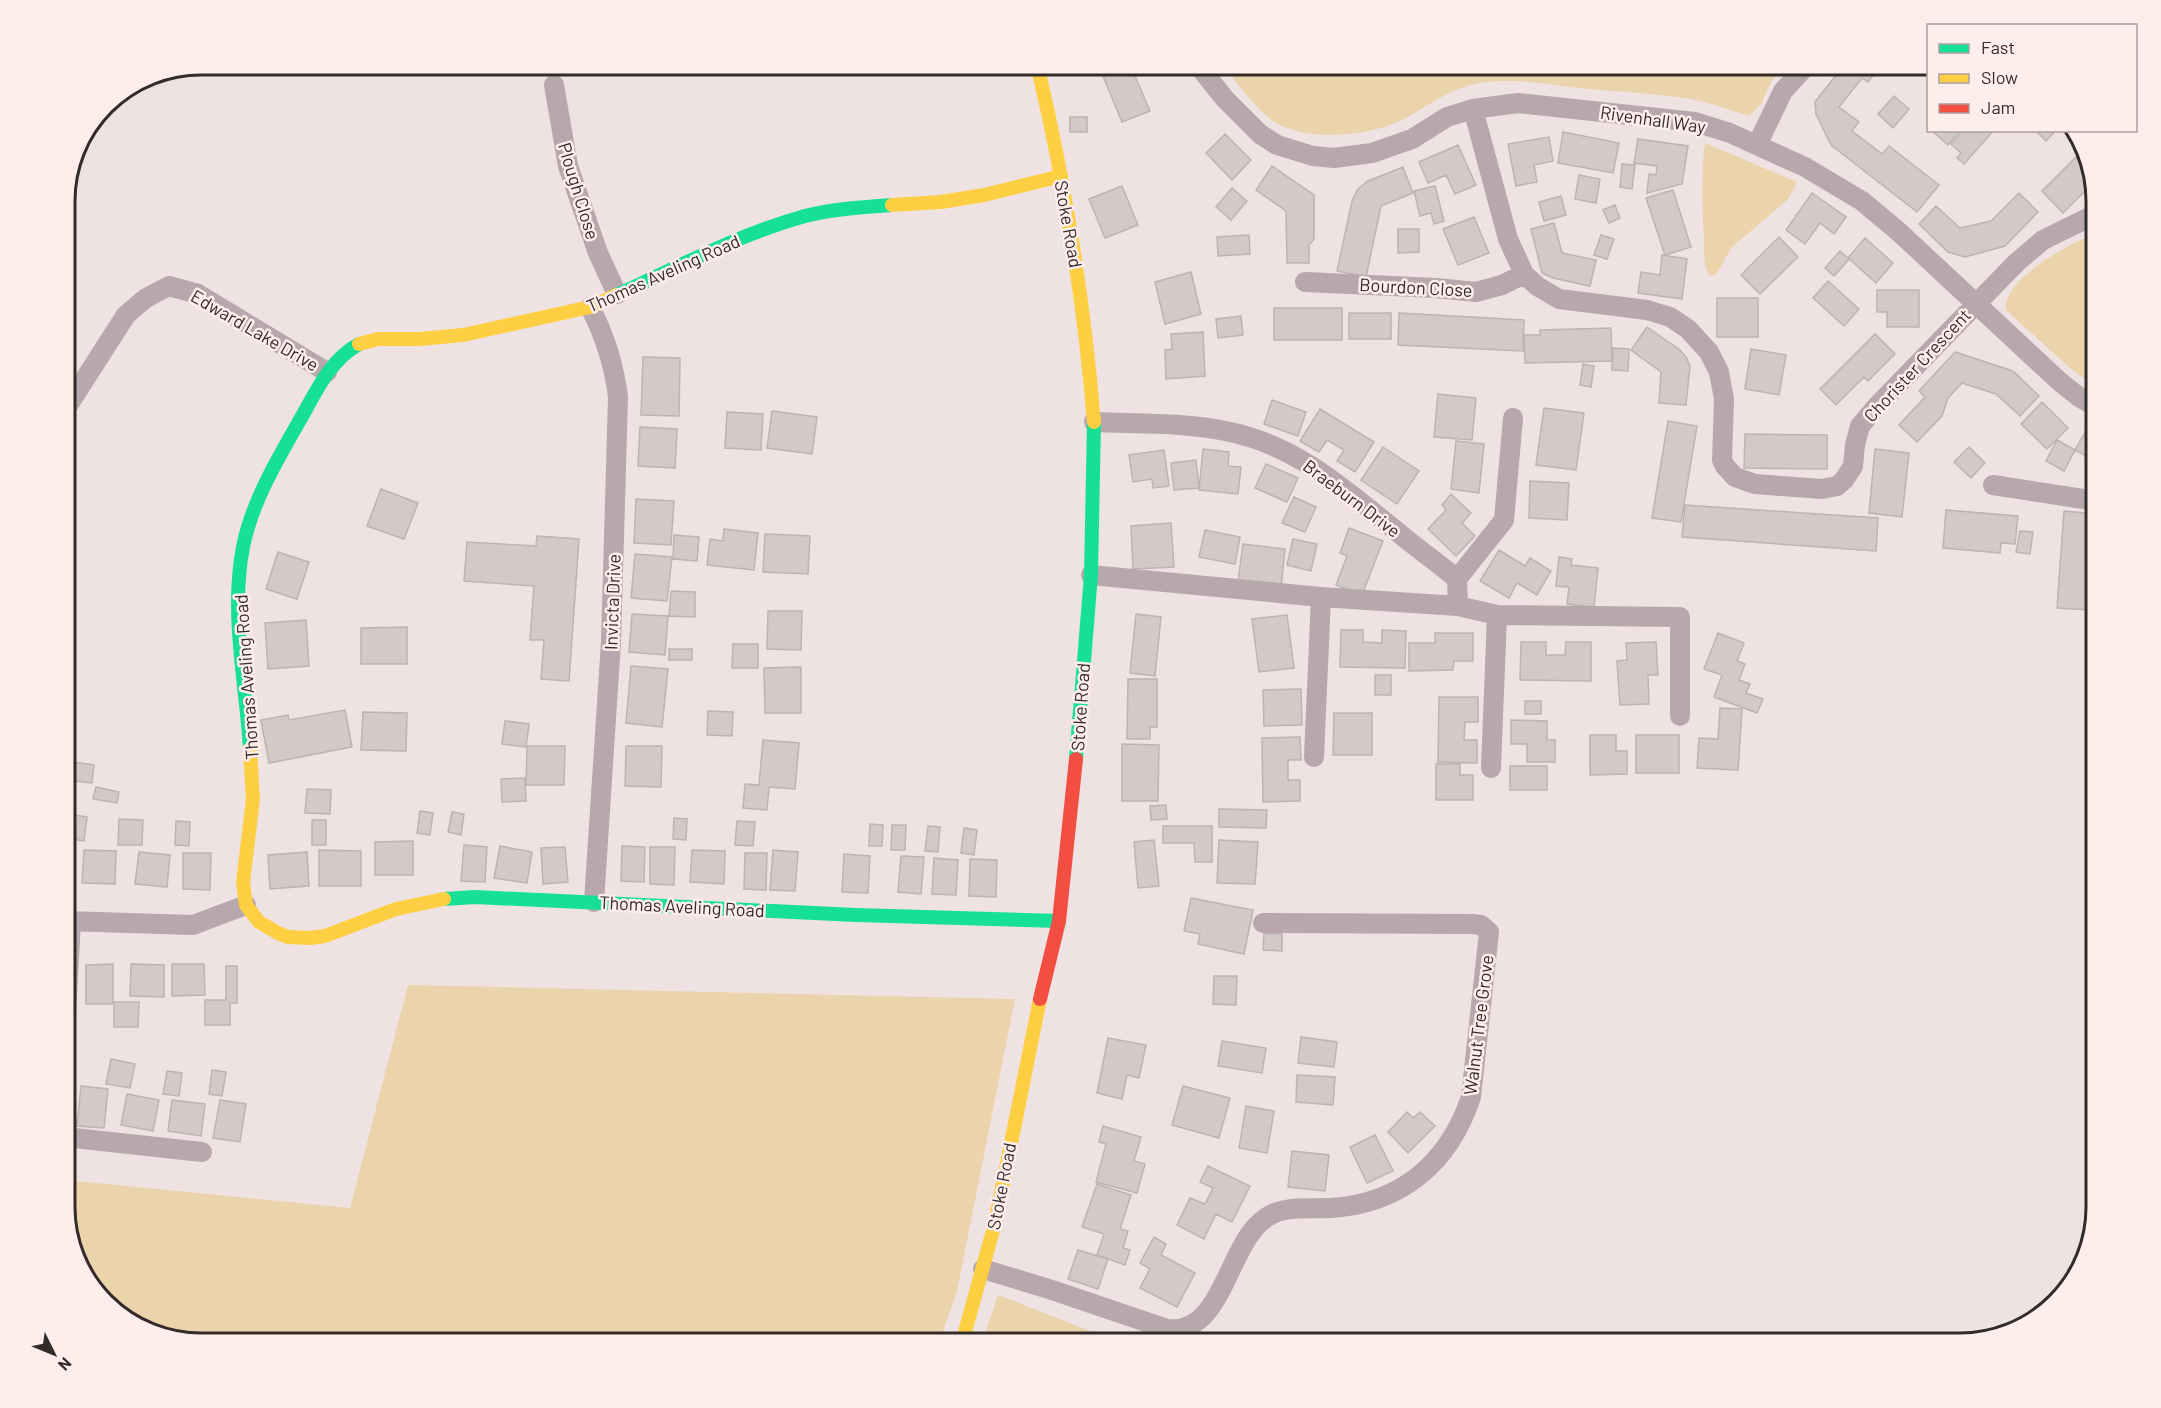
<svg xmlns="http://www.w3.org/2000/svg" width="2161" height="1408" font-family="Barlow,sans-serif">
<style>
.green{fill:#ebd3ab}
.building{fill:#d3cac8;stroke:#bcb4b2;stroke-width:1.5}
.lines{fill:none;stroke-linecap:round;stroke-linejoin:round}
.street{stroke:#b8a7ad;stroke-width:20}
.fast{stroke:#16e098;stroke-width:14}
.slow{stroke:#ffcf43;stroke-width:14}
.jam{stroke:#f24e42;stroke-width:14}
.labels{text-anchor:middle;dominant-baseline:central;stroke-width:5;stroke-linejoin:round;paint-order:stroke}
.street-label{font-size:18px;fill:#322b2a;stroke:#fdedeb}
.rim{fill:none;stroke:#322b2a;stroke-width:3}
</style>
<rect width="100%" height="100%" fill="#eee2e2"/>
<!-- green -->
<path class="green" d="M 1222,65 L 1785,65 L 1771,82 L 1761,104 L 1749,116 C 1727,109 1705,101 1683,98 C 1652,93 1619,92 1588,89 C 1554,86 1522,78 1488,82 C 1457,84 1432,103 1406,118 C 1372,136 1313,142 1278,124 C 1258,113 1237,82 1222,65 Z
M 1705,143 L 1797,182 L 1788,199 L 1731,248 L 1718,272 L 1713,276 L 1709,275 C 1703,263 1704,250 1704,237 C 1702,206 1701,175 1705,143 Z
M 2096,233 L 2096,387 L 2071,369 L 2006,310 C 2002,279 2071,243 2096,233 Z
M 408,985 L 1015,999 L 957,1291 L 939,1343 L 201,1343 L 125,1321 L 83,1275 L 65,1216 L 65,1180 L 350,1208 Z
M 998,1295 L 1121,1343 L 982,1343 Z"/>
<!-- building -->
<path class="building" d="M 1098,64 L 1147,64 L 1150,70 L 1135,76 L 1150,111 L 1122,122 Z
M 1854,64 L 1882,64 L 1868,82 L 1862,78 L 1839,107 L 1859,122 L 1852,131 L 1882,154 L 1889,146 L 1939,185 L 1917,212 L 1831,145 L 1816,114 L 1815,102 L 1844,65 L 1850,70 Z
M 1894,96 L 1909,109 L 1893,128 L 1878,114 Z
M 1070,117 L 1087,117 L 1087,132 L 1070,132 Z
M 1931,130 L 1960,130 L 1948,145 Z
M 1963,130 L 1994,130 L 1964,164 L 1957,158 L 1961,153 L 1951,144 Z
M 2035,130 L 2056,130 L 2046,141 Z
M 1563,132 L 1619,143 L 1613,173 L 1558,163 Z
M 1225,134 L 1251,160 L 1232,180 L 1206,153 Z
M 1549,137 L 1553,161 L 1534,165 L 1537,182 L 1516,186 L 1508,144 Z
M 1638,139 L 1688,146 L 1682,184 L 1647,193 L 1649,174 L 1656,175 L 1657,166 L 1634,163 Z
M 1458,145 L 1476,185 L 1455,194 L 1446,175 L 1428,183 L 1419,162 Z
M 2083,150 L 2092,184 L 2063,213 L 2042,191 Z
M 1622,164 L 1635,165 L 1632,189 L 1620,187 Z
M 1272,166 L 1314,195 L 1314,239 L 1309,245 L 1309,263 L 1287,263 L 1286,211 L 1256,190 Z
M 1403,167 L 1413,193 L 1381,206 L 1366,277 L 1337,271 L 1352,201 L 1358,189 L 1368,181 Z
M 1579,175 L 1600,179 L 1596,203 L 1575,199 Z
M 1122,186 L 1138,225 L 1105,238 L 1089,199 Z
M 1435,186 L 1444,221 L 1434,224 L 1431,213 L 1420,216 L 1414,191 Z
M 1232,188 L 1247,201 L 1231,220 L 1216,207 Z
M 1673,190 L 1691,247 L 1665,255 L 1646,198 Z
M 1812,193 L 1846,217 L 1834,234 L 1820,223 L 1805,244 L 1786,230 Z
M 2019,193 L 2038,212 L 2005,246 L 1965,257 L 1948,252 L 1919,224 L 1936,206 L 1960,228 L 1991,221 Z
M 1561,196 L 1566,215 L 1544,221 L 1539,202 Z
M 1615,205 L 1620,218 L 1609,223 L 1603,210 Z
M 1474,217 L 1489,253 L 1458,265 L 1443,229 Z
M 1554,223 L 1562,253 L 1596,260 L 1590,286 L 1553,278 L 1542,273 L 1531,229 Z
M 1398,229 L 1419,229 L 1419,252 L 1398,253 Z
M 1249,235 L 1250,254 L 1218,256 L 1217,237 Z
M 1601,235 L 1614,239 L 1607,259 L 1594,255 Z
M 1779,237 L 1798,257 L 1760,294 L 1741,275 Z
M 1865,238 L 1893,263 L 1876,283 L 1848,258 Z
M 1840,251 L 1849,259 L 1834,276 L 1825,268 Z
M 1662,255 L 1687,259 L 1682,299 L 1638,293 L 1641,272 L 1660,275 Z
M 1191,272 L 1201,314 L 1165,324 L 1155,282 Z
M 1828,281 L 1859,309 L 1844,326 L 1813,298 Z
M 1877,290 L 1919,290 L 1919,327 L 1887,327 L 1887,312 L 1877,312 Z
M 1717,298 L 1758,298 L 1758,337 L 1717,337 Z
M 1274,308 L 1342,308 L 1342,340 L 1274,340 Z
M 1349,313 L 1391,313 L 1391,339 L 1349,339 Z
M 1399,313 L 1524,320 L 1523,351 L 1398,345 Z
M 1241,316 L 1243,335 L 1218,338 L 1216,319 Z
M 1647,327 L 1680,350 L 1686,357 L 1690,366 L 1686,405 L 1659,403 L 1661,372 L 1631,350 Z
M 1611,328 L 1612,361 L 1525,363 L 1524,335 L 1540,335 L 1540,330 Z
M 1203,332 L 1205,376 L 1166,379 L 1165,350 L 1172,349 L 1171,334 Z
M 1875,334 L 1895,354 L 1868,381 L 1864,377 L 1836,405 L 1820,389 Z
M 1613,348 L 1629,349 L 1628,371 L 1612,370 Z
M 1751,349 L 1786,355 L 1779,395 L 1745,389 Z
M 1955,352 L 2013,371 L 2039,396 L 2020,416 L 1996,394 L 1962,383 L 1948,398 L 1942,416 L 1917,442 L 1899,425 L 1925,397 L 1919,391 Z
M 643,357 L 680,358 L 679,416 L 641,415 Z
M 1583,364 L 1594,366 L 1591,387 L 1580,385 Z
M 1438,394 L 1476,398 L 1472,440 L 1434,437 Z
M 1272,400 L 1306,412 L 1298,436 L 1264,424 Z
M 2042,402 L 2068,428 L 2047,449 L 2021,424 Z
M 1544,408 L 1584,413 L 1576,470 L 1536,465 Z
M 1320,409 L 1374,442 L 1355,472 L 1337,461 L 1344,450 L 1327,440 L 1319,452 L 1300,441 Z
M 772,411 L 817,417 L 812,454 L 767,448 Z
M 727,412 L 763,414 L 761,450 L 725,448 Z
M 1668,421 L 1697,426 L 1681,522 L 1652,518 Z
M 640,427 L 677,429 L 675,468 L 638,466 Z
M 2088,427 L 2096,431 L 2096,481 L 2087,477 L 2095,461 L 2075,450 Z
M 1745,434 L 1827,435 L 1827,469 L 1744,468 Z
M 2057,440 L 2075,450 L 2064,471 L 2046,461 Z
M 1456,441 L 1484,444 L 1479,493 L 1451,489 Z
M 1383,447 L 1419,471 L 1397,504 L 1361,480 Z
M 1969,447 L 1985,463 L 1971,478 L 1954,462 Z
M 1203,449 L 1229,452 L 1228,466 L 1241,467 L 1238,494 L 1199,490 Z
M 1875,449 L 1909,453 L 1902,517 L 1869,513 Z
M 1164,450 L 1169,486 L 1153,488 L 1152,479 L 1133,482 L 1129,455 Z
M 1196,460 L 1199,488 L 1174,490 L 1171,463 Z
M 1266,464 L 1298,478 L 1287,502 L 1255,488 Z
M 1530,481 L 1569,483 L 1567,520 L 1529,518 Z
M 381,489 L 418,503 L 404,539 L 367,526 Z
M 1451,494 L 1471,513 L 1462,523 L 1475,536 L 1456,556 L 1428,529 L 1446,510 L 1442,505 Z
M 1294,497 L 1316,507 L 1305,532 L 1282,523 Z
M 636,499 L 674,501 L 671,545 L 634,543 Z
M 1685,505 L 1878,518 L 1876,551 L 1682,537 Z
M 1946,510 L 2018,516 L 2015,544 L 2001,543 L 2000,553 L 1943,548 Z
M 2064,511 L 2096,514 L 2090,610 L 2057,608 Z
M 1171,523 L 1174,567 L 1133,569 L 1131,526 Z
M 1349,528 L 1383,541 L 1362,595 L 1336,585 L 1347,556 L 1340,553 Z
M 724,529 L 758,533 L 754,570 L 707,565 L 710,539 L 723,541 Z
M 1205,530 L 1240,537 L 1235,564 L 1199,557 Z
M 2020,531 L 2033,532 L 2030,554 L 2016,552 Z
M 765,534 L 810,536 L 808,574 L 763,572 Z
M 674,535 L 699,537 L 697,561 L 673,559 Z
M 537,536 L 579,539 L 569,681 L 541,679 L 544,640 L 530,640 L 534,586 L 464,581 L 467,542 L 536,546 Z
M 1293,539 L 1317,544 L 1311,571 L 1287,565 Z
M 1243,544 L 1285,549 L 1281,587 L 1238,581 Z
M 1499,550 L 1525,566 L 1530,558 L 1551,571 L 1537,595 L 1517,583 L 1509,598 L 1480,581 Z
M 278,552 L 309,562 L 297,599 L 266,589 Z
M 635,554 L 672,557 L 667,601 L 631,598 Z
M 1559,557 L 1572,559 L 1571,565 L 1598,568 L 1594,607 L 1567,604 L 1569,587 L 1556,586 Z
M 671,591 L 695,592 L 695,617 L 669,616 Z
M 768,611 L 802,611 L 801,650 L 767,649 Z
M 632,614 L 668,616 L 665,655 L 629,652 Z
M 1136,614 L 1161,617 L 1155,676 L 1130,673 Z
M 1287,615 L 1294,668 L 1259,672 L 1252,619 Z
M 306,620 L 309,666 L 268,669 L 265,623 Z
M 407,627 L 407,664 L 361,664 L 361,628 Z
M 1341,630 L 1363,630 L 1363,642 L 1382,643 L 1382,630 L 1406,631 L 1405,668 L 1340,667 Z
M 1435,633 L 1473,633 L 1473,661 L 1454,661 L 1453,670 L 1409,671 L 1409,643 L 1435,643 Z
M 1718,633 L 1744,643 L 1737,661 L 1745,664 L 1739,680 L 1750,684 L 1746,693 L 1763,699 L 1757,713 L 1714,697 L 1722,675 L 1704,669 Z
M 1521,642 L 1546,642 L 1546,655 L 1565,655 L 1566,642 L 1591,642 L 1591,681 L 1520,680 Z
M 1656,642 L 1658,675 L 1648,675 L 1649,704 L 1620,705 L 1617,661 L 1627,660 L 1626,643 Z
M 733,644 L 758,644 L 758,668 L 732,668 Z
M 669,649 L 692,649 L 692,660 L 669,660 Z
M 631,666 L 668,669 L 662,727 L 626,723 Z
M 801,667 L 801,713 L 765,713 L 764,668 Z
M 1375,675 L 1391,675 L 1391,695 L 1375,695 Z
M 1128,679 L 1157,679 L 1157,727 L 1150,727 L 1150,739 L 1127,739 Z
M 1301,689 L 1302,725 L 1264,726 L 1263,690 Z
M 1439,697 L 1478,697 L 1478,722 L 1465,722 L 1464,740 L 1477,740 L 1477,763 L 1438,762 Z
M 1525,701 L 1541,701 L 1541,714 L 1525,714 Z
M 1720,708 L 1742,709 L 1738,770 L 1697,768 L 1699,738 L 1718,739 Z
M 345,710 L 352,747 L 269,763 L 261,720 L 288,715 L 289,720 Z
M 708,711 L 733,712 L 732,736 L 707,735 Z
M 363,712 L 407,713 L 406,751 L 361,750 Z
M 1334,713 L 1372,713 L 1372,755 L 1333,755 Z
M 1511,720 L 1547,721 L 1547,740 L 1555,740 L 1555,762 L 1527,762 L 1527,744 L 1511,744 Z
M 505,721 L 529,724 L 526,747 L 502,744 Z
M 1590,735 L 1616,735 L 1616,751 L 1627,751 L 1627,774 L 1590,775 Z
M 1636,735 L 1679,735 L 1679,773 L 1636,773 Z
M 1300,737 L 1301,760 L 1288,760 L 1288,780 L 1300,780 L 1300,801 L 1263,802 L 1262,738 Z
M 763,740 L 799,743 L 795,789 L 769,787 L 767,810 L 743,808 L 745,784 L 759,785 Z
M 1122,744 L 1159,745 L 1158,801 L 1122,801 Z
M 527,746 L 565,746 L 564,785 L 526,785 Z
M 626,746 L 662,746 L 661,787 L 625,786 Z
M 65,761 L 94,765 L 92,783 L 65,780 Z
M 1436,764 L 1460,764 L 1460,775 L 1473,775 L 1473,800 L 1436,800 Z
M 1510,766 L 1547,766 L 1547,790 L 1510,790 Z
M 525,778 L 526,801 L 502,802 L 501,779 Z
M 96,787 L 119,792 L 117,803 L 93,799 Z
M 307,789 L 331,790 L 330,814 L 305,813 Z
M 1166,805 L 1167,819 L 1151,820 L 1150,806 Z
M 1219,809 L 1267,810 L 1266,828 L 1219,827 Z
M 420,811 L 433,813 L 430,835 L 417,833 Z
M 452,812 L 464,814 L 461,835 L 448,832 Z
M 74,815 L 87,817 L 84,841 L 71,839 Z
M 674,818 L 687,819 L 686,840 L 673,839 Z
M 119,819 L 143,820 L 142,845 L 118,845 Z
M 312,820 L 326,820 L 326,845 L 312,845 Z
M 176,821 L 190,822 L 189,846 L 175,845 Z
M 737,821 L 755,822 L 753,846 L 735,845 Z
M 870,824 L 883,825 L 882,846 L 869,846 Z
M 892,825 L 906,825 L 905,850 L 891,850 Z
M 928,826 L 940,827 L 938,852 L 925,851 Z
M 1163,826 L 1212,826 L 1212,862 L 1195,862 L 1194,843 L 1163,843 Z
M 964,828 L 977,830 L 974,855 L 961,853 Z
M 1154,840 L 1159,886 L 1138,888 L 1134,842 Z
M 1219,840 L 1258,842 L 1255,884 L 1217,883 Z
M 413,841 L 413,875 L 375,875 L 375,842 Z
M 65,845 L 74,847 L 69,883 L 65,883 Z
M 464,845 L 487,847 L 485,882 L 461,881 Z
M 500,846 L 532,852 L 527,883 L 494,878 Z
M 622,846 L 645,847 L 644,882 L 621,881 Z
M 565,847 L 568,882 L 543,884 L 541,848 Z
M 650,847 L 675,847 L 674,885 L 650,884 Z
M 84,850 L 116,851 L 115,884 L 82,883 Z
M 319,850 L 361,851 L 361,886 L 319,886 Z
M 692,850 L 725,851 L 724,884 L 690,882 Z
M 773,850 L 798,852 L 795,891 L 770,890 Z
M 139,852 L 170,855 L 167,887 L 135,884 Z
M 307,852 L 309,886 L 270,889 L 268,855 Z
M 183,853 L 211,853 L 210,890 L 183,889 Z
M 745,853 L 767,853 L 766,890 L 744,889 Z
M 844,854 L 870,856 L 868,893 L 842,892 Z
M 901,856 L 924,857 L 921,894 L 898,892 Z
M 934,858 L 958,860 L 956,895 L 932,894 Z
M 970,859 L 997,860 L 996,897 L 969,896 Z
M 1191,898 L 1253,910 L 1244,954 L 1198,944 L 1200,934 L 1184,931 Z
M 1264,933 L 1282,934 L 1282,951 L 1263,950 Z
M 113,964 L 113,1004 L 86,1004 L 86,965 Z
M 131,964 L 164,965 L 164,997 L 130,996 Z
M 172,964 L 204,964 L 205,995 L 172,996 Z
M 226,966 L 237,966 L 237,1003 L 230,1003 L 230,1025 L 205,1025 L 205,1000 L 226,1000 Z
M 1214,976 L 1237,976 L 1236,1005 L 1213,1004 Z
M 114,1002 L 139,1002 L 138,1027 L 114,1027 Z
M 1301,1037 L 1337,1042 L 1334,1067 L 1298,1063 Z
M 1108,1038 L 1146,1045 L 1139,1078 L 1127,1075 L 1122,1099 L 1097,1093 Z
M 1222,1041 L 1266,1048 L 1262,1073 L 1218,1066 Z
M 111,1059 L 135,1064 L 130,1088 L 106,1084 Z
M 212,1070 L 226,1072 L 222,1096 L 209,1094 Z
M 167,1071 L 182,1073 L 179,1096 L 163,1094 Z
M 1297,1075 L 1335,1077 L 1333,1105 L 1296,1102 Z
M 81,1086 L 108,1089 L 104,1128 L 77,1126 Z
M 1183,1086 L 1230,1098 L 1219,1138 L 1172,1125 Z
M 127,1094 L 159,1100 L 153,1131 L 121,1125 Z
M 172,1100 L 205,1104 L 201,1136 L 168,1131 Z
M 220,1100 L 246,1104 L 240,1142 L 213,1138 Z
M 1246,1106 L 1274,1111 L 1267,1153 L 1239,1148 Z
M 1407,1112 L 1413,1118 L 1420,1112 L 1435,1126 L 1408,1153 L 1388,1132 Z
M 1103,1126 L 1141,1137 L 1134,1161 L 1145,1164 L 1137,1193 L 1096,1182 L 1106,1144 L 1099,1142 Z
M 1375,1135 L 1393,1171 L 1367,1183 L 1350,1147 Z
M 1292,1151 L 1329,1155 L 1325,1191 L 1288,1187 Z
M 1208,1166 L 1250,1186 L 1232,1222 L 1216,1214 L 1204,1239 L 1177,1225 L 1190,1198 L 1205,1204 L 1213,1188 L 1200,1182 Z
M 1097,1184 L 1131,1195 L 1120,1229 L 1128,1231 L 1123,1248 L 1130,1250 L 1125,1265 L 1097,1255 L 1104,1234 L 1082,1227 Z
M 1154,1237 L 1166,1244 L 1161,1255 L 1195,1273 L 1177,1307 L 1140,1288 L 1150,1269 L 1140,1263 Z
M 1078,1250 L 1108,1259 L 1098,1289 L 1068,1279 Z"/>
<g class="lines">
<!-- street -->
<path class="street" d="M 1197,64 L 1225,99 L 1260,134 L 1277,145 L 1313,156 L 1334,158 L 1372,153 L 1412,139 L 1447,117 L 1473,109 L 1518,103 L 1695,122 L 1730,133 L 1805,167 L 1862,201 L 1899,232 L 2059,381 L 2079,397 L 2096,407
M 554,85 L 568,166 L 598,253 L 617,294
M 1473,109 L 1508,239 L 1524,274 L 1537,286 L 1559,299 L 1647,310 L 1670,317 L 1688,329 L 1709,352 L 1719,372 L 1724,399 L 1722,460 L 1725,466 L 1735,477 L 1755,484 L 1822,489 L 1837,486 L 1844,480 L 1853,466 L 1855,445 L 1860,426 L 1877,406 L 2016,263 L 2043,240 L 2096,214
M 1757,145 L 1783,91 L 1808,64
M 1305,282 L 1436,288 L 1476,292 L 1502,285 L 1524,274
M 590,307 C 605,336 614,364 618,397 L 611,642 L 594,902
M 65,410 L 126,315 L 146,298 L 169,286 L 198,294 L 327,372
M 1094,422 C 1139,424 1186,422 1230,432 C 1298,446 1348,492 1400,534 C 1418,549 1438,563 1457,579 L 1458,606
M 1993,485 L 2096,501
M 1091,575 L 1321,597
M 1457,579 L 1504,520 L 1513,418
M 1314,757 L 1321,597 L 1458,606 L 1497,615 L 1680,617 L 1680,716
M 1491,768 L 1497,615
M 65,921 L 193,925 L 246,905
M 65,1030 L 71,922
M 65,1137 L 202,1152
M 983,1269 L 1052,1290 L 1167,1329 C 1224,1336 1227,1242 1267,1217 C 1285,1205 1310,1209 1330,1208 C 1401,1204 1449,1163 1471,1097 L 1489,932 L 1481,925 L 1472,924 L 1263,923"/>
<!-- fast -->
<path class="fast" d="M 617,295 C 678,267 740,234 805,216 C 833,209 864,207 892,205
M 250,749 C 246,682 230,614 243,547 C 252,501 278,459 301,418 C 317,390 330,360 359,344
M 1076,759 L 1091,575 L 1094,422
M 444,899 L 475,897 L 856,915 L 1059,921"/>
<!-- slow -->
<path class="slow" d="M 1037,64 C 1065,182 1084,301 1094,422
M 892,205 L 941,202 L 984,195 L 1061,176
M 359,344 L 378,339 L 419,339 L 463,335 L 590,307 L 617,295
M 250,749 L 253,799 L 243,882 L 246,905 L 259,922 L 278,933 L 288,937 L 310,938 L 325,936 L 396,909 L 444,899
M 962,1343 L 995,1223 L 1040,999"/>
<!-- jam -->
<path class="jam" d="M 1040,999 L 1059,921 L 1076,759"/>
</g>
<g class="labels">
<!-- street labels -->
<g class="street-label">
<text transform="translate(1653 119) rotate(8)">Rivenhall Way</text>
<text transform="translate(579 191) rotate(73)">Plough Close</text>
<text transform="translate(1069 224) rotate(80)">Stoke Road</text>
<text transform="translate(663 273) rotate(-24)">Thomas Aveling Road</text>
<text transform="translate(1416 287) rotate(3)">Bourdon Close</text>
<text transform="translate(255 330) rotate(30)">Edward Lake Drive</text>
<text transform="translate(1917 365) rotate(-47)">Chorister Crescent</text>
<text transform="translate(1352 498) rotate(37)">Braeburn Drive</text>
<text transform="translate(612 602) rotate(-88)">Invicta Drive</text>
<text transform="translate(246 677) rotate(-94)">Thomas Aveling Road</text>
<text transform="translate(1080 707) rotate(-86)">Stoke Road</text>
<text transform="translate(682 906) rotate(3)">Thomas Aveling Road</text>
<text transform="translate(1478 1025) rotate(-83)">Walnut Tree Grove</text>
<text transform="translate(1001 1186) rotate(-79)">Stoke Road</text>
</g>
</g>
<!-- crop -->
<path d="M0 0H2161V1408H0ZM201 75H1960A126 126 0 0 1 2086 201V1207A126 126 0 0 1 1960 1333H201A126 126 0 0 1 75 1207V201A126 126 0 0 1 201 75Z" fill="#fdedeb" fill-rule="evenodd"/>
<path class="rim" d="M201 75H1960A126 126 0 0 1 2086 201V1207A126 126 0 0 1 1960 1333H201A126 126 0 0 1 75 1207V201A126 126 0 0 1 201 75Z"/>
<!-- legend -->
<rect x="1927" y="24" width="210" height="108" fill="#fdedeb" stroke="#ac9f9e" stroke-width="1.5"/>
<rect x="1939" y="44" width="30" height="9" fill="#16e098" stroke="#ac9f9e" stroke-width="1.5"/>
<text x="1981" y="54" font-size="18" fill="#322b2a">Fast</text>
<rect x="1939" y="74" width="30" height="9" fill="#ffcf43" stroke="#ac9f9e" stroke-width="1.5"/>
<text x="1981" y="84" font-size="18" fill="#322b2a">Slow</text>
<rect x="1939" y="104" width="30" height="9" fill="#f24e42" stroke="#ac9f9e" stroke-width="1.5"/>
<text x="1981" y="114" font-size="18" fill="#322b2a">Jam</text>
<!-- north arrow -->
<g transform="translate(54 1354) rotate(133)" stroke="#fdedeb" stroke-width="4.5" paint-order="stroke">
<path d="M0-4.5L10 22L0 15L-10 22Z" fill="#322b2a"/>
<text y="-9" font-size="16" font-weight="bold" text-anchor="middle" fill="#322b2a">N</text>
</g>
</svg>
